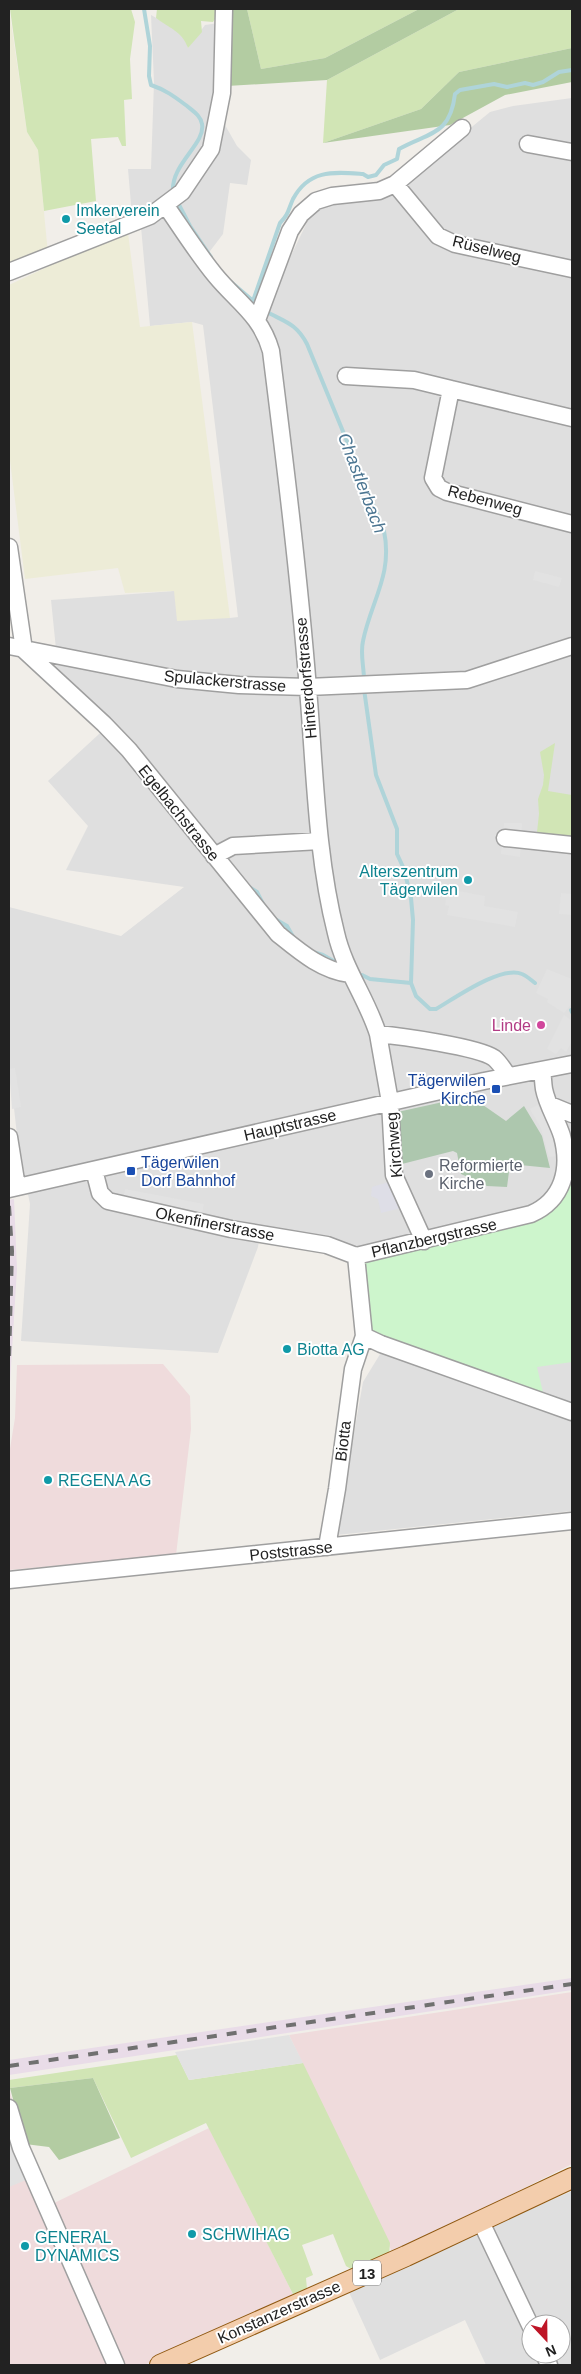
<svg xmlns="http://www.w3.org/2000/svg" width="581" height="2374" font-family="Helvetica,sans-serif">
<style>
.residential{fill:#dfdfdf;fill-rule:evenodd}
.commercial{fill:#efdbdc}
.industrial{fill:#e9dce8}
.farmland{fill:#edecd7}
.grass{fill:#d1e5b5}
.forest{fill:#b3cca2}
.cemetery{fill:#adc7ae}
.park{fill:#cdf5cc}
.parking{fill:#e2e2e2}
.plaza{fill:#dedee7}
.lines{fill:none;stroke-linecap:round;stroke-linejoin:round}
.stream{stroke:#afd4d9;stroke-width:4}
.minor-casing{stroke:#9f9f9f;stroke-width:19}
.major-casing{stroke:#8f5810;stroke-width:22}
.minor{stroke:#fff;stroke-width:16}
.major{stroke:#f3cdac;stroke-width:20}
.rail{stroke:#707070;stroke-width:4;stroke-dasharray:10 10;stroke-linecap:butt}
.culture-dot{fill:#0f9aa8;stroke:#fff;stroke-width:2}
.hotel-dot{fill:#d1479c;stroke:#fff;stroke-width:2}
.transit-dot{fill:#1a4fb4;stroke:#fff;stroke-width:2}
.worship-dot{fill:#6b7280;stroke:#fff;stroke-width:2}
.labels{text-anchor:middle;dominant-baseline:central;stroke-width:4;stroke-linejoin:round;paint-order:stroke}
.shield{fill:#fff;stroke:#646464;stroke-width:1}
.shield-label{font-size:15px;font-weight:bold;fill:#222}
.culture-label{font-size:16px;fill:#0d838f;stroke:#fff;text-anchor:start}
.street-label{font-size:16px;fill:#222;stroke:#fff}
.hotel-label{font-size:16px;fill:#b23c85;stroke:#fff;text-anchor:end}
.transit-label{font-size:16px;fill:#164399;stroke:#fff;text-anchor:end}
.worship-label{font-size:16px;fill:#5b616d;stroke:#fff;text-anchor:start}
.water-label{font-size:18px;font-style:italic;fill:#4c7692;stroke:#fff}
</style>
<rect width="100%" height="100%" fill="#f1eee9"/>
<!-- residential -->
<path class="residential" d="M 151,15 L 174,28 L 186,41 L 188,48 L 205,25 L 219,23 L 216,96 L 225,125 L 237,146 L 251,160 L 247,185 L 230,183 L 223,234 L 201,263 L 256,328 L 312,212 L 325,203 L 359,200 L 445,149 L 490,112 L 513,106 L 572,98 L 572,1511 L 336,1535 L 363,1382 L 382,1351 L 371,1248 L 351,1246 L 261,1227 L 258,1247 L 218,1353 L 21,1341 L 30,1204 L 18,1144 L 9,1063 L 9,907 L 121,936 L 184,887 L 66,870 L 88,826 L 48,781 L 111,723 L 55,673 L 56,649 L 51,600 L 174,591 L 230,618 L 238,617 L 203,325 L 192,322 L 150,326 L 141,227 L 132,216 L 128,169 L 151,169 L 154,82 Z
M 572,2191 L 572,2365 L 486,2365 L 465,2320 L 380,2360 L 348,2290 ZM 531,2324 L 561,2324 L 561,2354 L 531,2354 Z"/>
<!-- commercial -->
<path class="commercial" d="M 163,1364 L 190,1396 L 191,1429 L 176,1555 L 9,1570 L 9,1455 L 15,1418 L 17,1365 Z
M 572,1992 L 572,2164 L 393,2254 L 289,2035 Z
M 9,2087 L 22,2144 L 50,2205 L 209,2128 L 295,2298 L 144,2365 L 9,2365 Z"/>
<!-- industrial -->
<path class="industrial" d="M 14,1199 L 17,1269 L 9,1399 L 9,1200 Z
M 572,1978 L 572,1990 L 9,2075 L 9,2060 Z"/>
<!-- farmland -->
<path class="farmland" d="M 9,9 L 27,132 L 38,150 L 48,254 L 9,269 Z
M 128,233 L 140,327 L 192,322 L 230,618 L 177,621 L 174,591 L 125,593 L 118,568 L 25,579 L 9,453 L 9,285 L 83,250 Z"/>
<!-- grass -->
<path class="grass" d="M 10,9 L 131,9 L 135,22 L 130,59 L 132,99 L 124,100 L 126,146 L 122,146 L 118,137 L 91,139 L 96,201 L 44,211 L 38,150 L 27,132 Z
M 157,9 L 219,9 L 218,14 L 213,22 L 201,21 L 202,32 L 188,48 C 182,31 169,28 156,18 Z
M 247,9 L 419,9 L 325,58 L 261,69 Z
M 459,9 L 572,9 L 572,48 L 459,72 L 421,109 L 323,143 L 327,80 Z
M 555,743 L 548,791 L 572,795 L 572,839 L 539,835 L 537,832 L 539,814 L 538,799 L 543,785 L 544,775 L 540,752 Z
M 177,2055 L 189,2080 L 303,2063 L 390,2243 L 389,2255 L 354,2271 L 346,2266 L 333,2234 L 302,2245 L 313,2275 L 306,2278 L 307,2289 L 302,2295 L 295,2298 L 206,2123 L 131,2158 L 93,2078 L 10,2088 L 9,2080 Z"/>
<!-- forest -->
<path class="forest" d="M 233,9 L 247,9 L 261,69 L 325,58 L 419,9 L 459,9 L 327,80 L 227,86 Z
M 572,48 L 572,82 L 505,95 L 450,125 L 323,143 L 421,109 L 459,72 Z
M 93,2078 L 120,2138 L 59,2160 L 49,2147 L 25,2144 L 10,2088 Z"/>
<!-- cemetery -->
<path class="cemetery" d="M 470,1096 L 506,1121 L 524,1106 L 542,1136 L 550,1168 L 510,1164 L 507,1187 L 487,1186 L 461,1174 L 457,1153 L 453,1151 L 398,1165 L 393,1113 Z"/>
<!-- park -->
<path class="park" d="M 572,1159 L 572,1362 L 537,1367 L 545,1401 L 364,1336 L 356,1256 L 532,1221 C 567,1202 564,1195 572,1159 Z"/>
<!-- parking -->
<path class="parking" d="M 535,571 L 562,578 L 559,587 L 533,580 Z
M 504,823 L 522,823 L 520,857 L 501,854 Z
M 448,889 L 485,896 L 484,906 L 518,912 L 515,927 L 447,915 L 449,906 L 445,905 Z
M 561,893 L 572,894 L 572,915 L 559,914 Z
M 547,969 L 572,979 L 572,1003 L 564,1013 L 547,1002 L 548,999 L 536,993 Z
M 564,1015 L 572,1021 L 571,1043 L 566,1052 L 561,1048 L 556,1054 L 547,1049 Z
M 15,1068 L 21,1107 L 12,1109 L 9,1069 Z
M 538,1105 L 552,1134 L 557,1156 L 549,1157 L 541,1128 L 530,1109 Z
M 125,1189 L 204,1204 L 202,1215 L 123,1200 Z
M 289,2035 L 303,2063 L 189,2080 L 175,2052 Z
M 12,2143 L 26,2180 L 9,2187 L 9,2145 Z"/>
<!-- plaza -->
<path class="plaza" d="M 392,1181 L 405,1207 L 381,1213 L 378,1199 L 371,1196 L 372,1187 Z"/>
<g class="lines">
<!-- stream -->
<path class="stream" d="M 144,9 L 150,46 L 149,76 L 151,85 C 166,90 175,97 187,106 C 193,111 201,116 202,124 C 206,144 170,164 173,193
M 177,201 L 190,226 L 211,257
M 231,282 L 258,305
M 253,301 L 280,223 C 289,214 288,210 293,199 C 309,169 334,172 363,174 L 368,177 L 376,175 L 384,165 L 397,159 L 399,149 C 429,132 450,136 455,94 L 460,90 L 494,84 L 507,87 L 525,83 L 533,85 L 543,82 L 559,72 L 572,70
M 265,311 C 285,322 296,323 307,344 L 384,531 C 393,575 371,601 363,641 C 360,654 364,667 364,680
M 364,689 L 376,775 L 397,829 L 397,854 L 404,869 L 411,898 L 413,920 L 411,983 L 416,996 L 430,1009 L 436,1009 C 455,998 501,965 522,974 C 527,976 531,980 535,983
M 249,887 L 257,892 L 264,906
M 275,919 L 287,926 L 295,940
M 313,952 L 323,955 L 337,963
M 362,975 L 370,979 L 411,983
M 571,1010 L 572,1012"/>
<!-- minor casing -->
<g class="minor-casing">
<path id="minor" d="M 528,144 L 572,152
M 395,184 L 438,236 L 455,244 L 572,269
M 166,206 C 182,229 197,253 215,275 C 237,302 261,315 271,351 C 285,463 299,576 308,689 C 315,770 316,854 336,933 C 344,969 367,999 378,1034 C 399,1036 479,1047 494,1058 C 500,1063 504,1070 508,1076
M 9,272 L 150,216 L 182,192 L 211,149 L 222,93 L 224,9
M 257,320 L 290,231 L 301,214 L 316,201 L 332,196 L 379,191 L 395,184 L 462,128
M 346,376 L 414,380 L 451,389
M 572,418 L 451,389 L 433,478 L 439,488 L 447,492 L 572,524
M 9,547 L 24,650
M 9,646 L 177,679 L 239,685 L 308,687 L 467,680 L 572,646
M 24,650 L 104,724 L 129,750 L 278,934 C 299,951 322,971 350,974
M 505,838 L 572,845
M 214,856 L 233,846 L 320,841
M 378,1034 L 390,1102 L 394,1175 L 424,1241
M 550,1105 L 572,1114
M 9,1137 L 17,1187
M 94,1170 L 100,1193 L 108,1201 L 231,1229 L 327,1245 L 356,1256
M 9,1189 L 484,1081 L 572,1064
M 356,1256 L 531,1214 C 563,1200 571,1169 562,1136 C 557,1120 547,1105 544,1089 C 543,1083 543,1076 542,1070
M 356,1256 L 364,1336 L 381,1344 L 572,1412
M 327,1547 L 337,1489 L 353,1369 L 364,1336
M 9,1580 L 572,1521
M 9,2108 L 21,2148 L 116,2365
M 481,2222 L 531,2327
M 544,2354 L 549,2365"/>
</g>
<!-- major casing -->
<g class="major-casing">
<path id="major" d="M 160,2365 L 406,2256 L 572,2178"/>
</g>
<!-- minor -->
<use href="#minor" class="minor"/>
<!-- major -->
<use href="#major" class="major"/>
<!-- rail -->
<path class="rail" d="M 9,1206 L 12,1251 L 9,1360
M 9,2066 L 572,1984"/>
</g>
<!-- markers -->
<g class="culture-dot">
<circle cx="66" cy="219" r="5"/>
<circle cx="468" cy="880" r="5"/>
<circle cx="287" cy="1349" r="5"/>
<circle cx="48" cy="1480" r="5"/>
<circle cx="192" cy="2234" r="5"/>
<circle cx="25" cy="2246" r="5"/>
</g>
<circle class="hotel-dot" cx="541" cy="1025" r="5"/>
<g class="transit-dot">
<rect x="491" y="1084" width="10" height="10" rx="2.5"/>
<rect x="126" y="1166" width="10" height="10" rx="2.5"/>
</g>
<circle class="worship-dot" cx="429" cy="1174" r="5"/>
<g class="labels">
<!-- shield labels -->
<rect class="shield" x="353" y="2260.5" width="28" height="25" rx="4"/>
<g class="shield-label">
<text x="367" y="2273">13</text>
</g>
<!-- culture labels -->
<g class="culture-label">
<text x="76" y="210">Imkerverein<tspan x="76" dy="18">Seetal</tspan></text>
<text x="458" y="871" text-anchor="end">Alterszentrum<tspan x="458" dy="18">Tägerwilen</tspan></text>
<text x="297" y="1349">Biotta AG</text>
<text x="58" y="1480">REGENA AG</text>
<text x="202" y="2234">SCHWIHAG</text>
<text x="35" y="2237">GENERAL<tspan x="35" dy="18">DYNAMICS</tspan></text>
</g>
<!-- street labels -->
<g class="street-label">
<text transform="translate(487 249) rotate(14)">Rüselweg</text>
<text transform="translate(485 500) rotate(15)">Rebenweg</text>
<text transform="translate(306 678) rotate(-95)">Hinterdorfstrasse</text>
<text transform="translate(225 681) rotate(5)">Spulackerstrasse</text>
<text transform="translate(179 813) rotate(51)">Egelbachstrasse</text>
<text transform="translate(290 1125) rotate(-13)">Hauptstrasse</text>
<text transform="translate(394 1145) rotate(-95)">Kirchweg</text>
<text transform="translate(215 1224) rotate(11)">Okenfinerstrasse</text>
<text transform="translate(434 1238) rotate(-13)">Pflanzbergstrasse</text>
<text transform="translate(343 1441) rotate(-83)">Biotta</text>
<text transform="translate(291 1551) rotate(-6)">Poststrasse</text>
<text transform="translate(279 2312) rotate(-24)">Konstanzerstrasse</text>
</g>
<!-- hotel labels -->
<g class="hotel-label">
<text x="531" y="1025">Linde</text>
</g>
<!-- transit labels -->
<g class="transit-label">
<text x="486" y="1080">Tägerwilen<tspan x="486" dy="18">Kirche</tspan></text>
<text x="141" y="1162" text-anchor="start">Tägerwilen<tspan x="141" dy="18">Dorf Bahnhof</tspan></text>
</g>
<!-- worship labels -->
<g class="worship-label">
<text x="439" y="1165">Reformierte<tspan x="439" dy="18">Kirche</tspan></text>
</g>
<!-- water labels -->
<g class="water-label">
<text transform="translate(362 483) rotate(69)">Chastlerbach</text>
</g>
</g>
<!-- border -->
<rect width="581" height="2374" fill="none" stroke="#222222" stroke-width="20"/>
<!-- north arrow -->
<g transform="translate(546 2339) rotate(158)"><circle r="24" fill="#ffffff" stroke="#a7a7a7"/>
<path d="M0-4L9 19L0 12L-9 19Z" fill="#be1526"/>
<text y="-8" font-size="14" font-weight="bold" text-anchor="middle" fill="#222222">N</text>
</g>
</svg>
